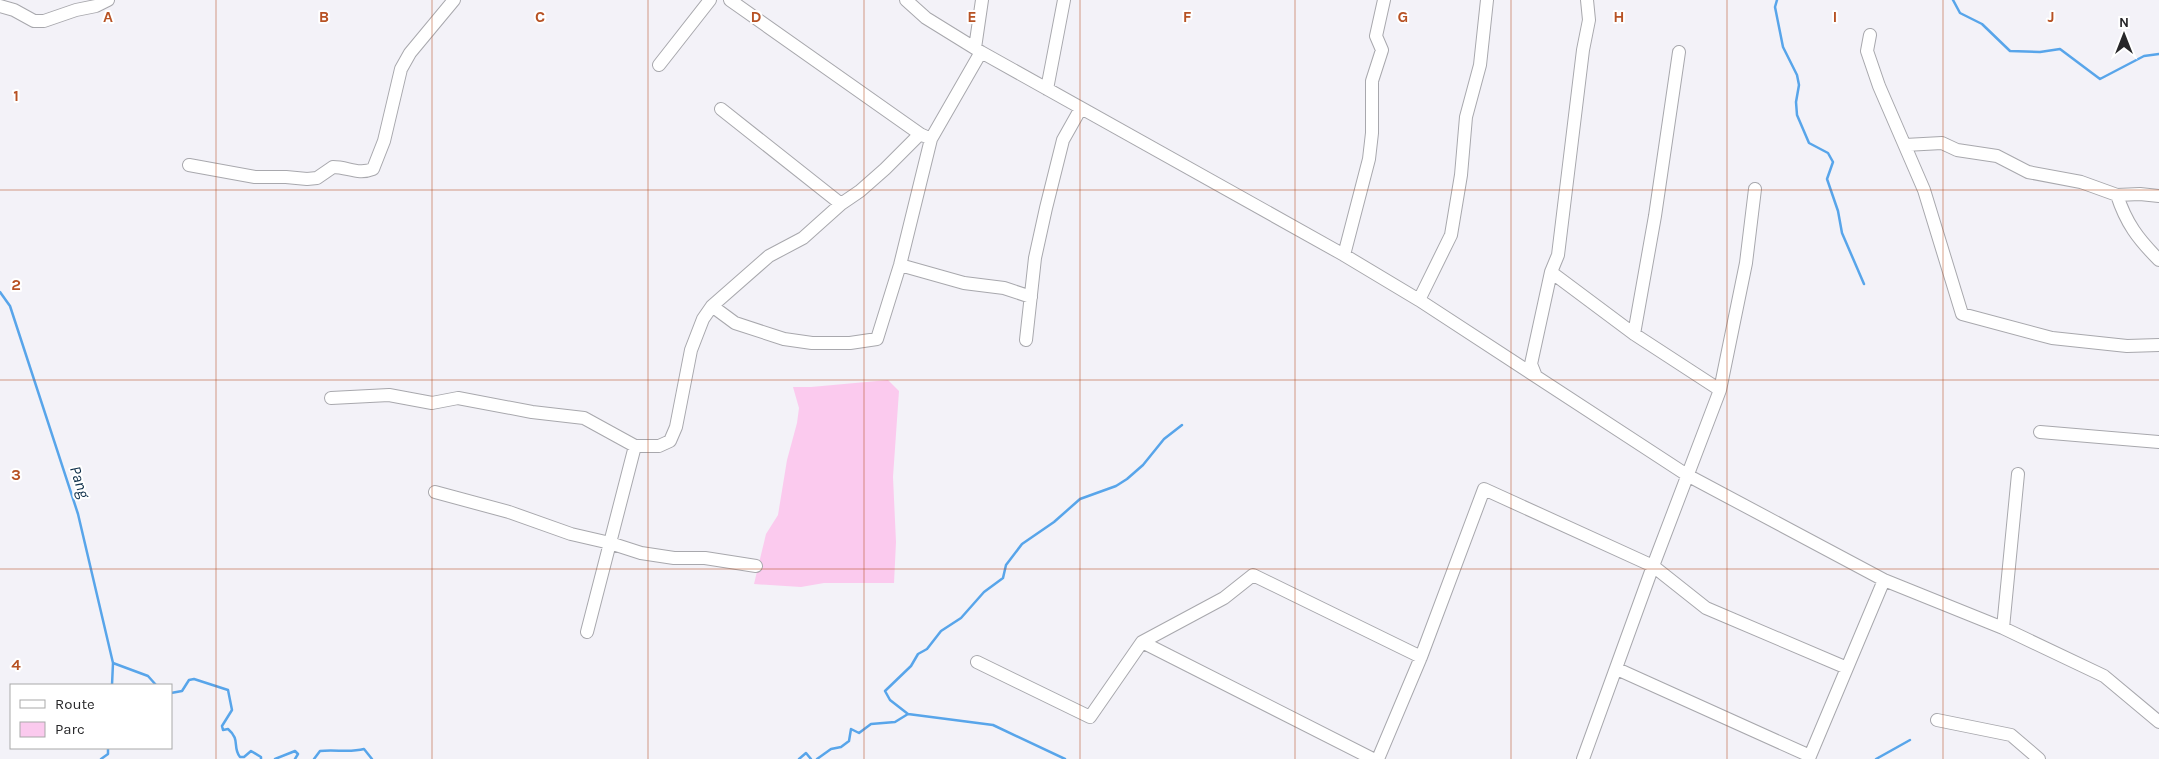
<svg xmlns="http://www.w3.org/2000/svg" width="2159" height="759" font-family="Karla,sans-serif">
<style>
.green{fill:#fbcaee}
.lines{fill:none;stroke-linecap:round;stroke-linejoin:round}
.stream{stroke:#58a5ea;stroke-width:2.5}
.minor-casing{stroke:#a8a8ad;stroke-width:14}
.minor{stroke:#fff;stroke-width:12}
.grid{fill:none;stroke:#b75224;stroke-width:1;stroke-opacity:0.55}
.labels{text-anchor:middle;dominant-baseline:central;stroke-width:4;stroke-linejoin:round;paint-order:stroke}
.water-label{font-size:16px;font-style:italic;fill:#0d2e49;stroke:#fff}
.grid-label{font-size:16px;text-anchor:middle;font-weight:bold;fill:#b75224;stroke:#fff;stroke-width:4;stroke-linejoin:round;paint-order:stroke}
</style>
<rect width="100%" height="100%" fill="#f3f2f8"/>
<!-- green -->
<path class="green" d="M 888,380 L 899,391 L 893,477 L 896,542 L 894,583 L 824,583 L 801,587 L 754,584 L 766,534 L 778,515 L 787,460 L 797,423 L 799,408 L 793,387 L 811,387 Z"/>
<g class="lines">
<!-- stream -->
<path class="stream" d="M 1777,0 L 1775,7 L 1783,47 L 1797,75 L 1799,85 L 1796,102 L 1797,115 L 1809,143 L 1828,153 L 1833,162 L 1827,179 L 1838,211 L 1842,233 L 1864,284
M 1953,0 L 1960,13 L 1982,24 L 2010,51 L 2040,52 L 2060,49 L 2100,79 L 2144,56 L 2159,54
M 0,292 L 10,306 L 78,514 L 113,663 L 112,685
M 113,663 L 148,676 L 156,685
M 171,693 L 182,691 L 189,680 L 194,679 L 228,690 L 232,710 L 222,726 L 223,730 L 228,729 C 241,740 232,747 240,757 L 244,757 L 251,751 L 261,757 L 261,759
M 908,714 L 890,700 L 885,691 L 911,666 L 918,654 L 927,649 L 941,631 L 961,618 L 984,592 L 1003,578 L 1006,565 L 1022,544 L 1054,522 L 1080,499 L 1116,486 L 1127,479 L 1143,465 L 1164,439 L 1182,425
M 101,759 L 108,754 L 108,748
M 275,759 L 295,751 L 298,754 L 295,759
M 314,759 L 320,751 C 335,749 349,753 364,749 L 372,759
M 799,759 L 806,753 L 811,759
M 817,759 L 831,749 L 841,747 L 849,741 L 851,729 L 859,733 L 871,724 L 895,722 L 908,714 L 993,725 L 1065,759
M 1876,759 L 1910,740"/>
<!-- minor casing -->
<g class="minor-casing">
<path id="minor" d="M 730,0 L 920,134
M 906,0 L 926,18 L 981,52 L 1344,255 L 1419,300 L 1687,475 L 1884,580 L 2003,628 L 2104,676 L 2159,722
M 0,6 L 14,10 L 34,21 L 44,21 L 76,10 L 96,6 L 108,0
M 1870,35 L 1867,51 L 1879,86 L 1924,190 L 1962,314 L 2052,338 L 2127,346 L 2159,345
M 975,48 L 982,0
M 659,65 L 710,0
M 1047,89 L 1064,0
M 721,109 L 841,204
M 1905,145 L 1942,143 L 1957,150 L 1997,156 L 2028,172 L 2081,182 L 2117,195 L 2140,194 L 2159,196
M 189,165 L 255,177 L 286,177 L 307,179 L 317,178 L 333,167 C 348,167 358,175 373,169 L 384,141 L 401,69 L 410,53 L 454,0
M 2117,195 C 2126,223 2138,239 2159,260
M 1344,255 L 1369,159 L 1372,133 L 1372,81 L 1382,50 L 1376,36 L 1384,0
M 900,265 L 964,283 L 1004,288 L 1031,297
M 1551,272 L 1634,334 L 1720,390
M 1419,300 L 1451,235 L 1461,175 L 1466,117 L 1480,65 L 1487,0
M 712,306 L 735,323 L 784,339 L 812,343 L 850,343 L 877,339 L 900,265 L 931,139 L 981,52
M 1634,334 L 1655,216 L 1679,52
M 1026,340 L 1035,258 L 1046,208 L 1063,140 L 1081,108
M 1535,374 L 1531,364 L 1551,272 L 1558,255 L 1583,50 L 1589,20 L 1587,0
M 331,398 L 389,395 L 432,403 L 458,398 L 532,412 L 584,418 L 635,446 L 659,446 L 670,441 L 676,427 L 691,350 L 703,319 L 712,306 L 769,256 L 803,238 L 841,204 L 860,191 L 885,169 L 920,134 L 931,139
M 2040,432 L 2159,442
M 435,492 L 509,512 L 571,534 L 610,543 L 641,553 L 674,558 L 705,558 L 756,566
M 2003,628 L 2018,474
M 587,632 L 635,446
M 1142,642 L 1373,759
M 977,662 L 1090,717 L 1142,642 L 1224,598 L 1253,575 L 1421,657
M 1617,669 L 1810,756 L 1884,580
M 1937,720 L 2011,735 L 2039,759
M 1378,759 L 1421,657 L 1484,489 L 1653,566 L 1706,608 L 1847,668
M 1583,759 L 1653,566 L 1720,390 L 1746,263 L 1755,189"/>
</g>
<!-- minor -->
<use href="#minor" class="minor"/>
</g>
<!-- grid -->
<path class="grid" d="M 216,0 L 216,759M 432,0 L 432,759M 648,0 L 648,759M 864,0 L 864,759M 1080,0 L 1080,759M 1295,0 L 1295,759M 1511,0 L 1511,759M 1727,0 L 1727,759M 1943,0 L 1943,759M 0,190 L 2159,190M 0,380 L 2159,380M 0,569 L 2159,569"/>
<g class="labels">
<!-- water labels -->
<g class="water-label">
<text transform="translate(80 482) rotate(72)">Pang</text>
</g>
</g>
<g class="grid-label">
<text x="108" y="22">A</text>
<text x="324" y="22">B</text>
<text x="540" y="22">C</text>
<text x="756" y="22">D</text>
<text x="972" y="22">E</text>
<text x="1187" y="22">F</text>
<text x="1403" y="22">G</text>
<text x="1619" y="22">H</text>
<text x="1835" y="22">I</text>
<text x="2051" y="22">J</text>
<text x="16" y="101">1</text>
<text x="16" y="290">2</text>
<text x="16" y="480">3</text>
<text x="16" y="670">4</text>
</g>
<!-- legend -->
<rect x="10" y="684" width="162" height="65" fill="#ffffff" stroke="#a9a9a9"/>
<rect x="20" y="700" width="25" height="8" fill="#ffffff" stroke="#a9a9a9"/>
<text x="55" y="709" font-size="15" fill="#272729">Route</text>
<rect x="20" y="722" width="25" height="15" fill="#fbcaee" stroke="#a9a9a9"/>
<text x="55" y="734" font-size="15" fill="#272729">Parc</text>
<!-- north arrow -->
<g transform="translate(2124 35)" stroke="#ffffff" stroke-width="4" paint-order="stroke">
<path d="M0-4L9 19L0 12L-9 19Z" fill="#272729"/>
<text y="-8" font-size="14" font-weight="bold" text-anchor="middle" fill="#272729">N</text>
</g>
</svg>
